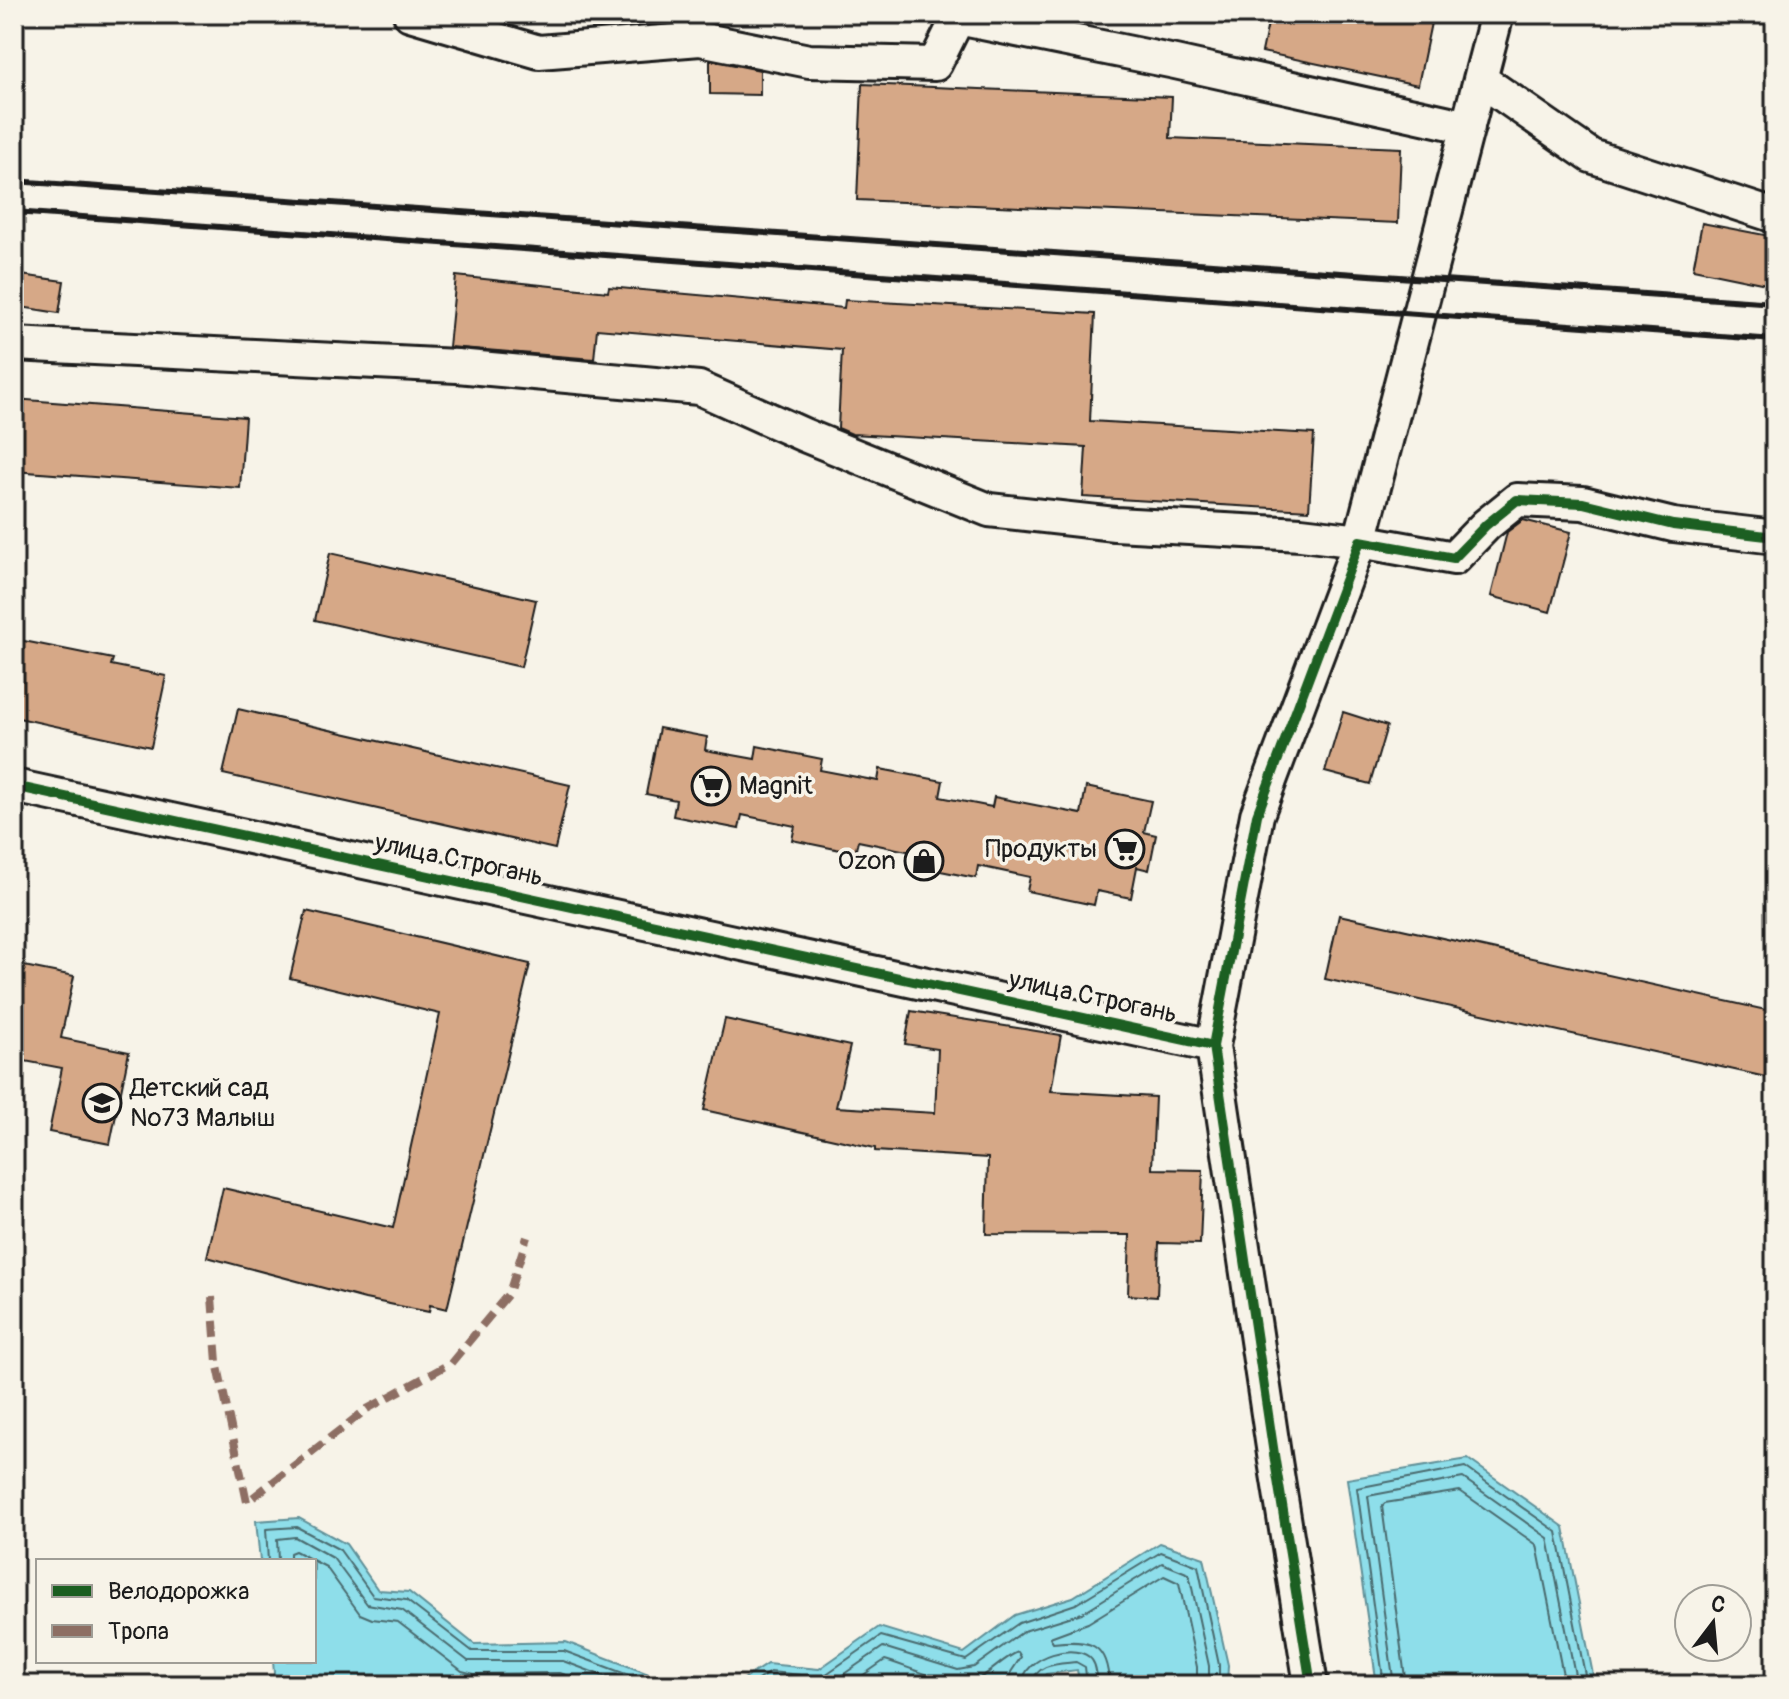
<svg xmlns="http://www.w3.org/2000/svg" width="1789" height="1699" font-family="Pangolin,sans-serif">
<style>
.water{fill:#8edeea;stroke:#609098;stroke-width:2}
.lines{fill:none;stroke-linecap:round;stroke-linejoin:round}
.shore{stroke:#4a6a6e;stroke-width:2}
.building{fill:#d6a887;stroke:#1c1c1c;stroke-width:2}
.minor-casing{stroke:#1c1c1c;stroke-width:38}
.minor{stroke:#f7f3e8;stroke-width:32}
.rail{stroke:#1c1c1c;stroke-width:6}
.quiet{stroke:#8d6e63;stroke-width:8;stroke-dasharray:16 8;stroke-linecap:butt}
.cycleway-casing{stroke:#f7f3e8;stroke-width:15}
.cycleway{stroke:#1b5e20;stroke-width:10}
.labels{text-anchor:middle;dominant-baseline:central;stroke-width:7;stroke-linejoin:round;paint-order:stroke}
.poi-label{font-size:26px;fill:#1c1c1c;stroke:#f7f3e8;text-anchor:start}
.street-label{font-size:26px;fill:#1c1c1c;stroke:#f7f3e8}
</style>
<rect width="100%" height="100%" fill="#f7f3e8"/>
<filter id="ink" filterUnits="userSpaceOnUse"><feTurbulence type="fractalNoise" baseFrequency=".0125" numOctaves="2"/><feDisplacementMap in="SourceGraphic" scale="16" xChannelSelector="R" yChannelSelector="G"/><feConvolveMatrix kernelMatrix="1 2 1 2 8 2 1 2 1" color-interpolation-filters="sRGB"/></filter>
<g filter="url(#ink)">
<!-- water -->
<path class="water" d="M 1468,1459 L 1564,1527 L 1595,1685 L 1377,1685 L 1347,1479 Z
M 299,1518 L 346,1544 L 378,1590 L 409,1592 L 474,1644 L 566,1642 L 677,1685 L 275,1685 L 273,1661 L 314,1661 L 314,1561 L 260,1561 L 256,1521 Z
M 1160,1543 L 1204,1558 L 1228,1665 L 1227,1685 L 1080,1685 L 1077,1670 L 1046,1674 L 1037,1685 L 735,1685 L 767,1664 L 819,1669 L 879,1627 L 964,1653 L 1015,1615 L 1073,1597 Z"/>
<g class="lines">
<!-- shore -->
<path class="shore" d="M 268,1561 L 266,1529 L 297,1527 L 340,1550 L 373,1596 L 406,1600 L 472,1651 L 564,1651 L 655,1685
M 278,1561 L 277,1539 L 295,1537 L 333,1558 L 367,1604 L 402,1610 L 468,1661 L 563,1661 L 627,1685
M 290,1561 L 290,1553 L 295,1551 L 326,1567 L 360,1614 L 372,1619 L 398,1622 L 462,1671 L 474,1674 L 560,1673 L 593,1685
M 750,1685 L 770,1672 L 822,1677 L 881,1636 L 966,1660 L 1019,1623 L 1076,1604 L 1161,1552 L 1198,1566 L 1219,1665 L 1219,1685
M 828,1685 L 883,1647 L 958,1670 L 974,1667 L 1024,1631 L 1082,1613 L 1162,1563 L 1189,1574 L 1209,1666 L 1209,1685
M 849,1685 L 885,1660 C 907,1666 955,1689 976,1680 C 991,1673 1003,1658 1018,1652 L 1021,1657 L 1011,1672 L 1010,1685
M 1022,1685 C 1023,1655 1079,1641 1092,1660 C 1097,1667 1097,1677 1097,1685
M 1032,1685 C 1035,1663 1058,1664 1076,1662 L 1085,1667 L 1087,1685
M 1109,1685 C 1108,1643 1090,1639 1053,1643 L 1050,1637 L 1088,1623 L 1164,1576 L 1179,1583 L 1197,1667 L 1197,1685
M 1384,1685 L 1357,1488 L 1465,1467 L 1557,1532 L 1587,1685
M 1394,1685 L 1368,1496 L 1463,1478 L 1548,1538 L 1577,1685
M 1406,1685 L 1382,1506 L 1385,1503 L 1460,1491 L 1537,1545 L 1565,1685"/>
</g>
<!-- building -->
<path class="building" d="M 1270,14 L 1411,14 L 1432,18 L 1418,85 L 1262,52 Z
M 710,60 L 760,70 L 760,95 L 710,94 Z
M 862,84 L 1172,97 L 1170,138 L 1401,148 L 1398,223 L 857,200 Z
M 1702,223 L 1775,237 L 1775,262 L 1771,285 L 1693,269 Z
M 14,274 L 64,281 L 59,313 L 14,306 Z
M 456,276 L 608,292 L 609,287 L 844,308 L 845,300 L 1095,314 L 1090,421 L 1314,434 L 1309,510 L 1083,497 L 1086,447 L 852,434 L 838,428 L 842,350 L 597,329 L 594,359 L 449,347 Z
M 14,399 L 245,417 L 240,488 L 14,471 Z
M 1523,520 L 1571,532 L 1550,612 L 1491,596 L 1507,532 Z
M 330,553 L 536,600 L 521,667 L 315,620 Z
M 14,639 L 113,659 L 111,665 L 166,676 L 151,747 L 14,717 Z
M 238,709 L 570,785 L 555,849 L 223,774 Z
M 1343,712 L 1387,726 L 1370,784 L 1325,772 Z
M 659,728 L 707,737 L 705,750 L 755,759 L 757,746 L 822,759 L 820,770 L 878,781 L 880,769 L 943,781 L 940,797 L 992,807 L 994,797 L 1081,814 L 1086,787 L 1151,801 L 1144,832 L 1156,835 L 1149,870 L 1137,867 L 1131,898 L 1097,891 L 1094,905 L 1027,891 L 1030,877 L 978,866 L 976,878 L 910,865 L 912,852 L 858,841 L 855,853 L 792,840 L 795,826 L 742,815 L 739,829 L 673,816 L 676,800 L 646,794 Z
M 306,911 L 530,964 L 447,1309 L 430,1305 L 429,1312 L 365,1299 L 207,1257 L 223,1188 L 393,1228 L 440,1014 L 290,978 Z
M 1339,915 L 1775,1012 L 1775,1079 L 1325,979 Z
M 14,964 L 74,976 L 61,1038 L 129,1052 L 110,1144 L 49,1132 L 62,1068 L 14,1059 Z
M 911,1011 L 1061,1035 L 1051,1091 L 1155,1097 L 1152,1169 L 1203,1170 L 1200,1244 L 1159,1243 L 1157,1297 L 1128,1295 L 1130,1235 L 986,1234 L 988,1158 L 875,1151 L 875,1148 L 704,1110 L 725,1019 L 850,1046 L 836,1107 L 935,1113 L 938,1049 L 905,1044 Z"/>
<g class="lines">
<!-- minor casing -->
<g class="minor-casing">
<path id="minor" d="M 410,14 L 539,52 L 700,39 L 809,61 L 935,64 L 958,18
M 955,14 L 958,18 L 1175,62 L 1468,127
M 1480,79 L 1591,156 L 1775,216
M 14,344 L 457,366 L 699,388 L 804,435 L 989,510 L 1115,524 L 1301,534 L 1360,541 L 1497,14
M 14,786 L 1213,1046 L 1257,815 L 1360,541 L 1454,558 L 1486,525 L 1517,500 L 1583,503 L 1673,525 L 1775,537
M 1213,1046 L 1275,1461 L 1311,1685"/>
</g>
<!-- minor -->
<use href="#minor" class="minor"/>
<!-- rail -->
<path class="rail" d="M 1755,14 L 1775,19
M 14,181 L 1775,303
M 14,212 L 1775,340"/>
<!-- quiet -->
<path class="quiet" d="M 212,1297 L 217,1362 L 247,1502 L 367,1409 L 451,1363 L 509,1293 L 527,1237"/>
<!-- cycleway casing -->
<g class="cycleway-casing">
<path id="cycleway" d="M 14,786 L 1213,1046 L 1257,815 L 1360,541 L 1454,558 L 1486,525 L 1517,500 L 1583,503 L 1673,525 L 1775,537
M 1213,1046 L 1275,1461 L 1311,1685"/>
</g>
<!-- cycleway -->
<use href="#cycleway" class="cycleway"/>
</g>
</g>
<!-- icons -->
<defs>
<g id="supermarket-ring" transform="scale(2)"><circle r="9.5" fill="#f7f3e8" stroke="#1c1c1c" stroke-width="1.5"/><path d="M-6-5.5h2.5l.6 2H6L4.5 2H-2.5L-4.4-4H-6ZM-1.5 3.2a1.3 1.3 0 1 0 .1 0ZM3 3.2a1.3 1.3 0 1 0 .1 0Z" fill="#1c1c1c"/></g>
<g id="shop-ring" transform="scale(2)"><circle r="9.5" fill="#f7f3e8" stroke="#1c1c1c" stroke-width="1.5"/><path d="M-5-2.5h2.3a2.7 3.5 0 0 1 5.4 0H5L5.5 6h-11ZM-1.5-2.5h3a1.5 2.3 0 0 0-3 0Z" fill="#1c1c1c"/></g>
<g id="school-ring" transform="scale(2)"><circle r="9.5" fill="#f7f3e8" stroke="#1c1c1c" stroke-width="1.5"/><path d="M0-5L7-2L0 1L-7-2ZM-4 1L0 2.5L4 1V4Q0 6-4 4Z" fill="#1c1c1c"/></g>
</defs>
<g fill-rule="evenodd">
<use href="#supermarket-ring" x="711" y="786"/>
<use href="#supermarket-ring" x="1125" y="849"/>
<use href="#shop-ring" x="924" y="861"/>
<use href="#school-ring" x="102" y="1103"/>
</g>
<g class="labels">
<!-- poi labels -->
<g class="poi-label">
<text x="739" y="786">Magnit</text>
<text x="1097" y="849" text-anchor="end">Продукты</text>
<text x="896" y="861" text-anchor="end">Ozon</text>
<text x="130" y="1088">Детский сад<tspan x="130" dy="30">№73 Малыш</tspan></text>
</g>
<!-- street labels -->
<g class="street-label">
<text transform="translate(459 860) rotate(12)">улица Строгань</text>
<text transform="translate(1093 997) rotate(12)">улица Строгань</text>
</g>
</g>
<!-- margin -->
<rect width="1789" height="1699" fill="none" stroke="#f7f3e8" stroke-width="48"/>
<rect x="24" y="24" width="1741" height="1651" fill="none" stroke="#1c1c1c" stroke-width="3" filter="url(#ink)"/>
<!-- legend -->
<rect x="36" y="1559" width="280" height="104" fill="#f7f3e8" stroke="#9f9d96" stroke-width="2"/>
<rect x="52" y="1585" width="40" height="12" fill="#1b5e20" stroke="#9f9d96" stroke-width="2"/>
<text x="108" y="1599" font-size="24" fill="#1c1c1c">Велодорожка</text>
<rect x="52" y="1625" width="40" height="12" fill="#8d6e63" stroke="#9f9d96" stroke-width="2"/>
<text x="108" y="1639" font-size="24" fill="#1c1c1c">Тропа</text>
<!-- north arrow -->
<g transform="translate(1713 1623) rotate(16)"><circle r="38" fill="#f7f3e8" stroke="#9f9d96" stroke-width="2"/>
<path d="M0-6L14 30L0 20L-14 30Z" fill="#1c1c1c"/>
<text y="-12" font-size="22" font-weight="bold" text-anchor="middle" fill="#1c1c1c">С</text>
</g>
</svg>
